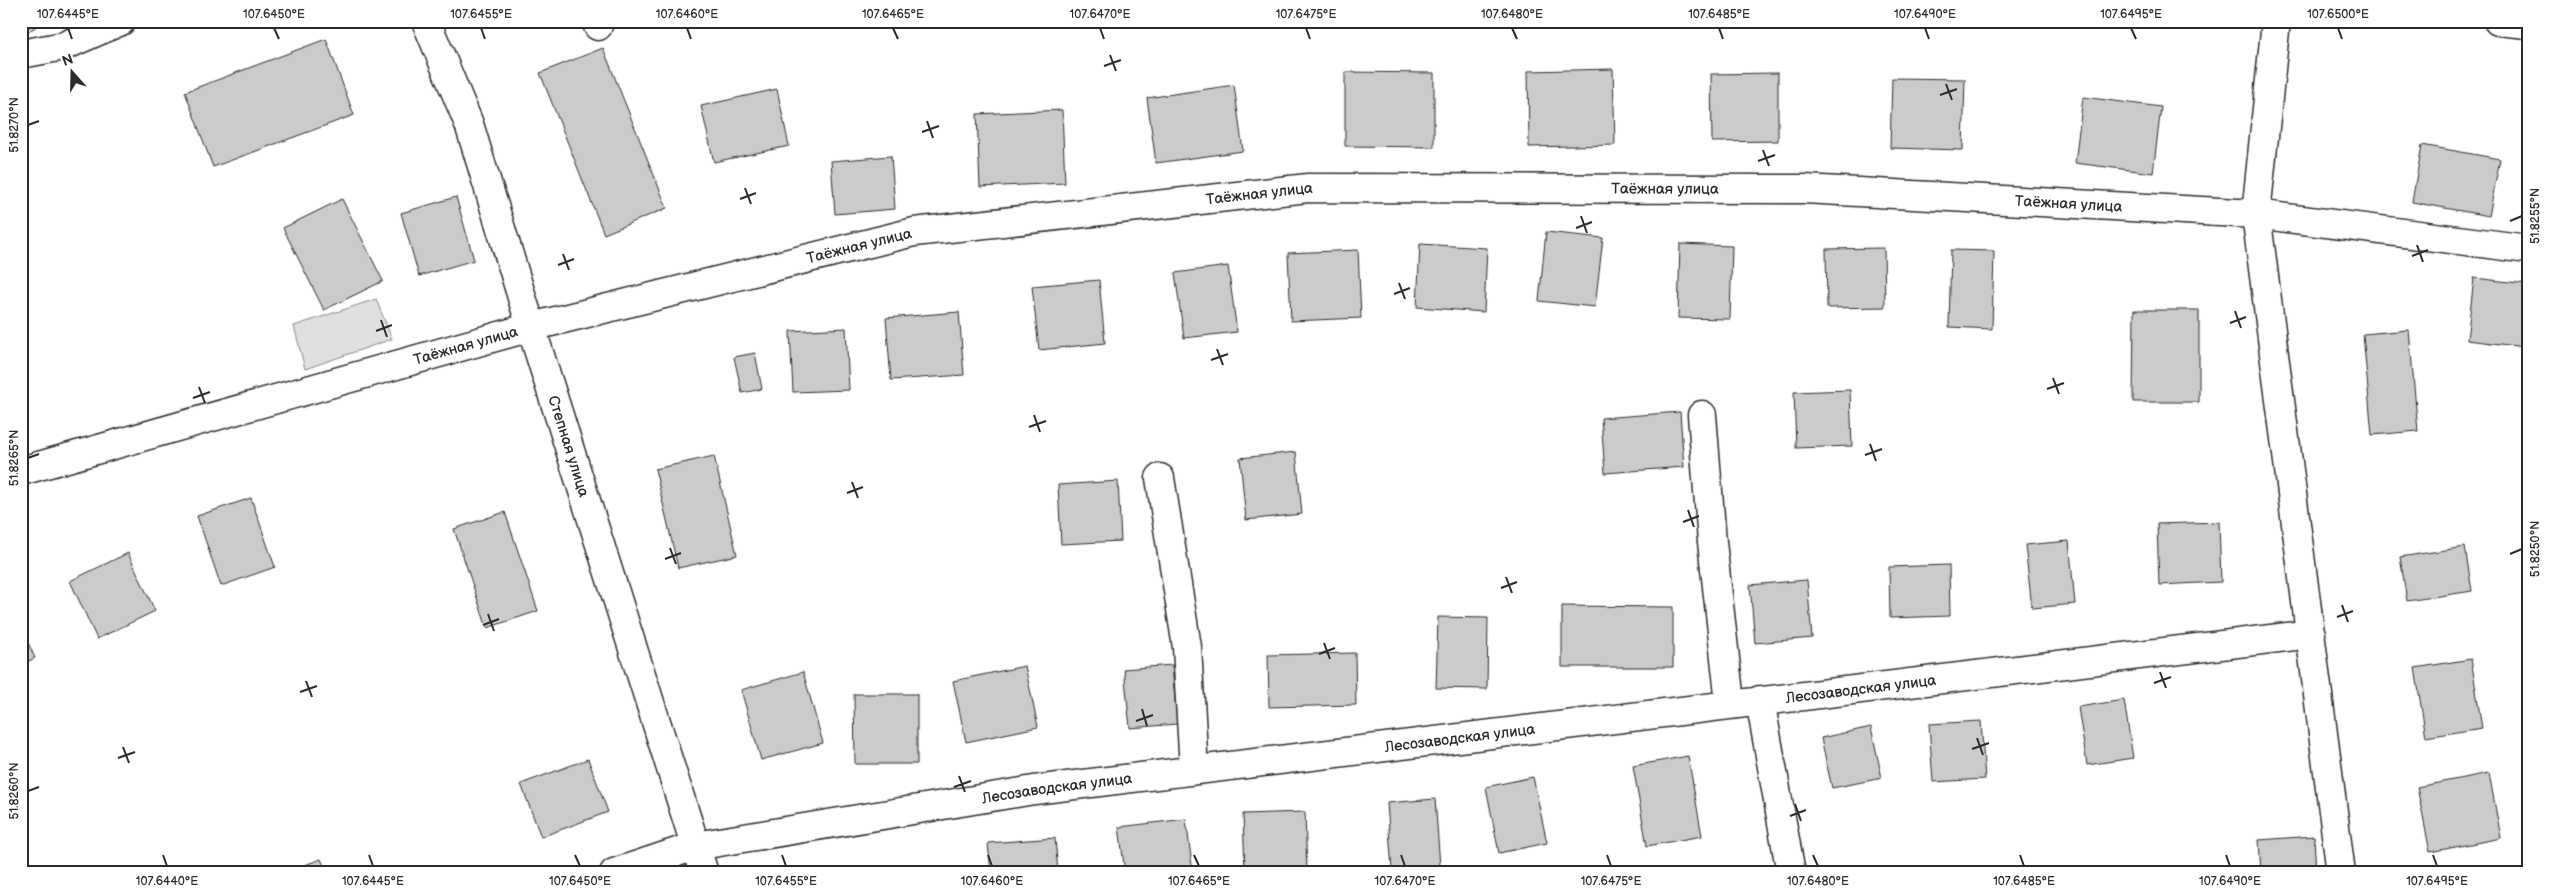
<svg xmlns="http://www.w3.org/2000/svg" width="2549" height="894" font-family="'Balsamiq Sans',sans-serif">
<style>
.green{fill:#e0e0e0;stroke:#868686}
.building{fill:#cbcbcb;stroke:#2b2b2b}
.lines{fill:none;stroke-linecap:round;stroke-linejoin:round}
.street-casing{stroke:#2b2b2b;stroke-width:31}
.street{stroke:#fff;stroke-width:28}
.ticks{fill:none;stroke:#2b2b2b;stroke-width:2}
.labels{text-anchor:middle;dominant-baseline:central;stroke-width:4;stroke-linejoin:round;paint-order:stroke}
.street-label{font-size:15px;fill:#2b2b2b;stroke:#fff}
.neatline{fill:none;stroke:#2b2b2b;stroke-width:2}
.ticks-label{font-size:12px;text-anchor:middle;fill:#2b2b2b}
</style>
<rect width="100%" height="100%" fill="#fff"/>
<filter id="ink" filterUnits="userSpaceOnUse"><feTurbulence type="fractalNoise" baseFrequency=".02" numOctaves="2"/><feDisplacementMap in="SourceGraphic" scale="10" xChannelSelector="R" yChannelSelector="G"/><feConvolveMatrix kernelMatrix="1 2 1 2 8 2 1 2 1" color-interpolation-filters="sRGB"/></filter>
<g filter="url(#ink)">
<!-- green -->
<path class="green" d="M 376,299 L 392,339 L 305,369 L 294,326 Z"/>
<!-- building -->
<path class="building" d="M 21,21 L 44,21 L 22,36 Z
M 326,39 L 354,115 L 213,167 L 185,92 Z
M 603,48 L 667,208 L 604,234 L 540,73 Z
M 1613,69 L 1615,145 L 1529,147 L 1528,71 Z
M 1345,72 L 1434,73 L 1434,147 L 1345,146 Z
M 1778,73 L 1778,141 L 1712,142 L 1711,74 Z
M 1892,78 L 1965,79 L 1963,150 L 1890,148 Z
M 1234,85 L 1243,151 L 1156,163 L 1147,98 Z
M 777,89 L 789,146 L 714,162 L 701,106 Z
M 2083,97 L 2161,107 L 2153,173 L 2075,163 Z
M 1062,110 L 1065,183 L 980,187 L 977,114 Z
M 2422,145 L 2500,159 L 2489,216 L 2412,202 Z
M 891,156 L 895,209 L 835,214 L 831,161 Z
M 456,197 L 474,260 L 419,276 L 401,213 Z
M 342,199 L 383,281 L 324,310 L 283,228 Z
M 1546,232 L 1603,238 L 1595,307 L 1539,301 Z
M 1420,244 L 1487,248 L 1484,312 L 1417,307 Z
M 1680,244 L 1732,246 L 1730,319 L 1678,318 Z
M 1884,248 L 1885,307 L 1827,308 L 1826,249 Z
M 1358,250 L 1361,318 L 1291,321 L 1288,253 Z
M 1951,250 L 1994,251 L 1992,329 L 1949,327 Z
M 1228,266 L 1237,332 L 1184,338 L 1175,273 Z
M 2474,278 L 2528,284 L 2525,347 L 2467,340 Z
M 1099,280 L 1105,343 L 1039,350 L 1032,286 Z
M 2134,310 L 2199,310 L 2199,402 L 2133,402 Z
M 959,312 L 964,375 L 891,380 L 886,318 Z
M 846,328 L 849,390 L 793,392 L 790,331 Z
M 2409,330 L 2418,431 L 2372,435 L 2363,334 Z
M 755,353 L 762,389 L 742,393 L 734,357 Z
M 1850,390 L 1852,446 L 1796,448 L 1794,392 Z
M 1680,412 L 1684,467 L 1605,473 L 1601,418 Z
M 1296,452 L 1302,514 L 1246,520 L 1240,458 Z
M 714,456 L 737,555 L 678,568 L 655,469 Z
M 1118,481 L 1121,541 L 1061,544 L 1058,485 Z
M 251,498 L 275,567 L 221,586 L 197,516 Z
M 505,512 L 538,611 L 487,628 L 454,529 Z
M 2219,522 L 2221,582 L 2159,585 L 2157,524 Z
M 2069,541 L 2075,604 L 2032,608 L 2025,545 Z
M 2465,547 L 2472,591 L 2407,601 L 2400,557 Z
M 128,553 L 155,611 L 97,639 L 70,581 Z
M 1949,565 L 1950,616 L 1890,618 L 1889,567 Z
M 1807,580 L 1812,638 L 1755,643 L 1750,585 Z
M 1562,606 L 1673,607 L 1673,667 L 1562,667 Z
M 1438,617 L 1488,618 L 1487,689 L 1436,688 Z
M 21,627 L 35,658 L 21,665 Z
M 1355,653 L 1356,705 L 1269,707 L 1268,655 Z
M 2471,659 L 2482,728 L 2426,737 L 2415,668 Z
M 1172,665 L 1177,724 L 1130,728 L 1124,669 Z
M 1025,666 L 1038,727 L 966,742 L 953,681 Z
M 803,672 L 823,743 L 761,760 L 741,690 Z
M 854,694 L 917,694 L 917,764 L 855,764 Z
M 2124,700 L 2133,758 L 2087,765 L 2078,707 Z
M 1981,721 L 1985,779 L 1933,782 L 1929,724 Z
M 1871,727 L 1882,778 L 1832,788 L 1821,738 Z
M 1688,756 L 1702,836 L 1647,846 L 1633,766 Z
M 588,759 L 608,812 L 541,837 L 521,784 Z
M 2489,773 L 2501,838 L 2430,852 L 2417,787 Z
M 1533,777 L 1547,843 L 1499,853 L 1486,787 Z
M 1435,799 L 1440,866 L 1392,870 L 1387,803 Z
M 1305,812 L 1307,873 L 1245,873 L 1243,814 Z
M 1186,819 L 1193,873 L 1125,873 L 1119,827 Z
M 2314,836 L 2316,873 L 2261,873 L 2259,840 Z
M 1055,838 L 1058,873 L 991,873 L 988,843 Z
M 321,859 L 327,873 L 283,873 Z"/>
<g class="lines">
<!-- street casing -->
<g class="street-casing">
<g id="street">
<path id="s1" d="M 426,21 L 469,124 L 531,327 L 704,873"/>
<path d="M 596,21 L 598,26"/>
<path d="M 2276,21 L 2256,214 L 2341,873"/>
<path d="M 2498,21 L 2528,24"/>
<path d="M 21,54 L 64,46 L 121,21"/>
<path d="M 1702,415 L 1712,542 L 1730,703"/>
<path id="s2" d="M 21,471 L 531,327 L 914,232 L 1308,188 L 1804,189 L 2256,214 L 2528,249"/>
<path d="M 1160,478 L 1187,647 L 1194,770"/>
<path d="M 1760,700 L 1791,873"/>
<path id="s3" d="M 614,873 L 695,846 L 1034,790 L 2311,634"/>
</g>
</g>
<!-- street -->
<use href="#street" class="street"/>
</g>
</g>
<!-- ticks -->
<path class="ticks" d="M 68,28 L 72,39M 274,28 L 279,39M 481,28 L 485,39M 687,28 L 691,39M 893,28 L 898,39M 1100,28 L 1104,39M 1306,28 L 1310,39M 1512,28 L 1517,39M 1719,28 L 1723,39M 1925,28 L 1929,39M 2131,28 L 2136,39M 2338,28 L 2342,39M 1110,55 L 1116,71M 1104,66 L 1121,60M 1946,84 L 1952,100M 1940,95 L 1957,89M 927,121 L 933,138M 28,125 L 39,121M 922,132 L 939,126M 1763,150 L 1769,166M 1758,161 L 1775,155M 745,188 L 751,204M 740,199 L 756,193M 1581,216 L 1587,233M 2510,221 L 2522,216M 1576,228 L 1592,222M 2417,245 L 2423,262M 563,254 L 569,270M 2412,256 L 2428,250M 558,265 L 574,259M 1399,283 L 1405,299M 1394,294 L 1410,288M 2235,311 L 2241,328M 381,320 L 387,337M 2230,323 L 2246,317M 376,331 L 392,325M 1217,349 L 1223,365M 1211,360 L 1228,354M 2053,378 L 2059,394M 199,387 L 205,403M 2047,389 L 2064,383M 193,398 L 210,392M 1034,415 L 1040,432M 1029,427 L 1046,421M 1870,444 L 1876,461M 1865,455 L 1882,449M 28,458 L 39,454M 852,482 L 858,498M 847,493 L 863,487M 1688,510 L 1694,527M 1683,522 L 1699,516M 670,548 L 676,564M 2510,554 L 2522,549M 665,559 L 681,553M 1506,577 L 1512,593M 1501,588 L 1517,582M 2342,605 L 2348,622M 488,614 L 494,631M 2337,617 L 2353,611M 483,625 L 499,619M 1324,643 L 1330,659M 1319,654 L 1335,648M 2160,672 L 2166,688M 306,681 L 312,697M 2154,683 L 2171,677M 300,692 L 317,686M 1142,709 L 1147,726M 1136,721 L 1153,715M 1977,738 L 1983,755M 123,747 L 129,763M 1972,749 L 1989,743M 118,758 L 135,752M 959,776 L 965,792M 954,787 L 971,781M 28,791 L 39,787M 1795,804 L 1801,821M 1790,816 L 1806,810M 163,855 L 167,866M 369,855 L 373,866M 575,855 L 580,866M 782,855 L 786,866M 988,855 L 992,866M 1194,855 L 1199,866M 1401,855 L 1405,866M 1607,855 L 1611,866M 1813,855 L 1818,866M 2020,855 L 2024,866M 2226,855 L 2230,866M 2433,855 L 2437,866"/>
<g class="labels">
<!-- street labels -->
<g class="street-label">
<text stroke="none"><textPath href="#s2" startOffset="1678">Таёжная улица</textPath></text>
<text stroke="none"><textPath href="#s2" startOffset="1272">Таёжная улица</textPath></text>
<text stroke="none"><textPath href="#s2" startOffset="2082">Таёжная улица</textPath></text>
<text stroke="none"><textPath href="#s2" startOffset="868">Таёжная улица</textPath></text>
<text stroke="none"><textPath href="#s2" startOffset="462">Таёжная улица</textPath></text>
<text stroke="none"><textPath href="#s1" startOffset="449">Степная улица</textPath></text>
<text stroke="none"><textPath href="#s3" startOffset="1262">Лесозаводская улица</textPath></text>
<text stroke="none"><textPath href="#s3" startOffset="858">Лесозаводская улица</textPath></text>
<text stroke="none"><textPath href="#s3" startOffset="452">Лесозаводская улица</textPath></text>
</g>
</g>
<!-- margin -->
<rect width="2549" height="894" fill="none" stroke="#fff" stroke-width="55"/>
<!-- north arrow -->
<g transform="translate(72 72) rotate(340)" stroke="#ffffff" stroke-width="4" paint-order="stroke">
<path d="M0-4L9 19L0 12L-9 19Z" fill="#2b2b2b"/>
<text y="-8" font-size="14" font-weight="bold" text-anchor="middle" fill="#2b2b2b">N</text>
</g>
<rect x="28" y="28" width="2494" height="838" class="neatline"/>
<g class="ticks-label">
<text x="68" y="18">107.6445°E</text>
<text x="274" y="18">107.6450°E</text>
<text x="481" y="18">107.6455°E</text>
<text x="687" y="18">107.6460°E</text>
<text x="893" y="18">107.6465°E</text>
<text x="1100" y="18">107.6470°E</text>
<text x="1306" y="18">107.6475°E</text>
<text x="1512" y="18">107.6480°E</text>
<text x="1719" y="18">107.6485°E</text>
<text x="1925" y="18">107.6490°E</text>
<text x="2131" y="18">107.6495°E</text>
<text x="2338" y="18">107.6500°E</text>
<text transform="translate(14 125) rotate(-90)" y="4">51.8270°N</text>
<text transform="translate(2535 216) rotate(-90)" y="4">51.8255°N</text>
<text transform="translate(14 458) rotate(-90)" y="4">51.8265°N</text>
<text transform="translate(2535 549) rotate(-90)" y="4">51.8250°N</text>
<text transform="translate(14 791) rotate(-90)" y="4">51.8260°N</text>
<text x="167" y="885">107.6440°E</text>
<text x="373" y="885">107.6445°E</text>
<text x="580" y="885">107.6450°E</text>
<text x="786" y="885">107.6455°E</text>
<text x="992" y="885">107.6460°E</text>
<text x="1199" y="885">107.6465°E</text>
<text x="1405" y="885">107.6470°E</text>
<text x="1611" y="885">107.6475°E</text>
<text x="1818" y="885">107.6480°E</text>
<text x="2024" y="885">107.6485°E</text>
<text x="2230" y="885">107.6490°E</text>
<text x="2437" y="885">107.6495°E</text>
</g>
</svg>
